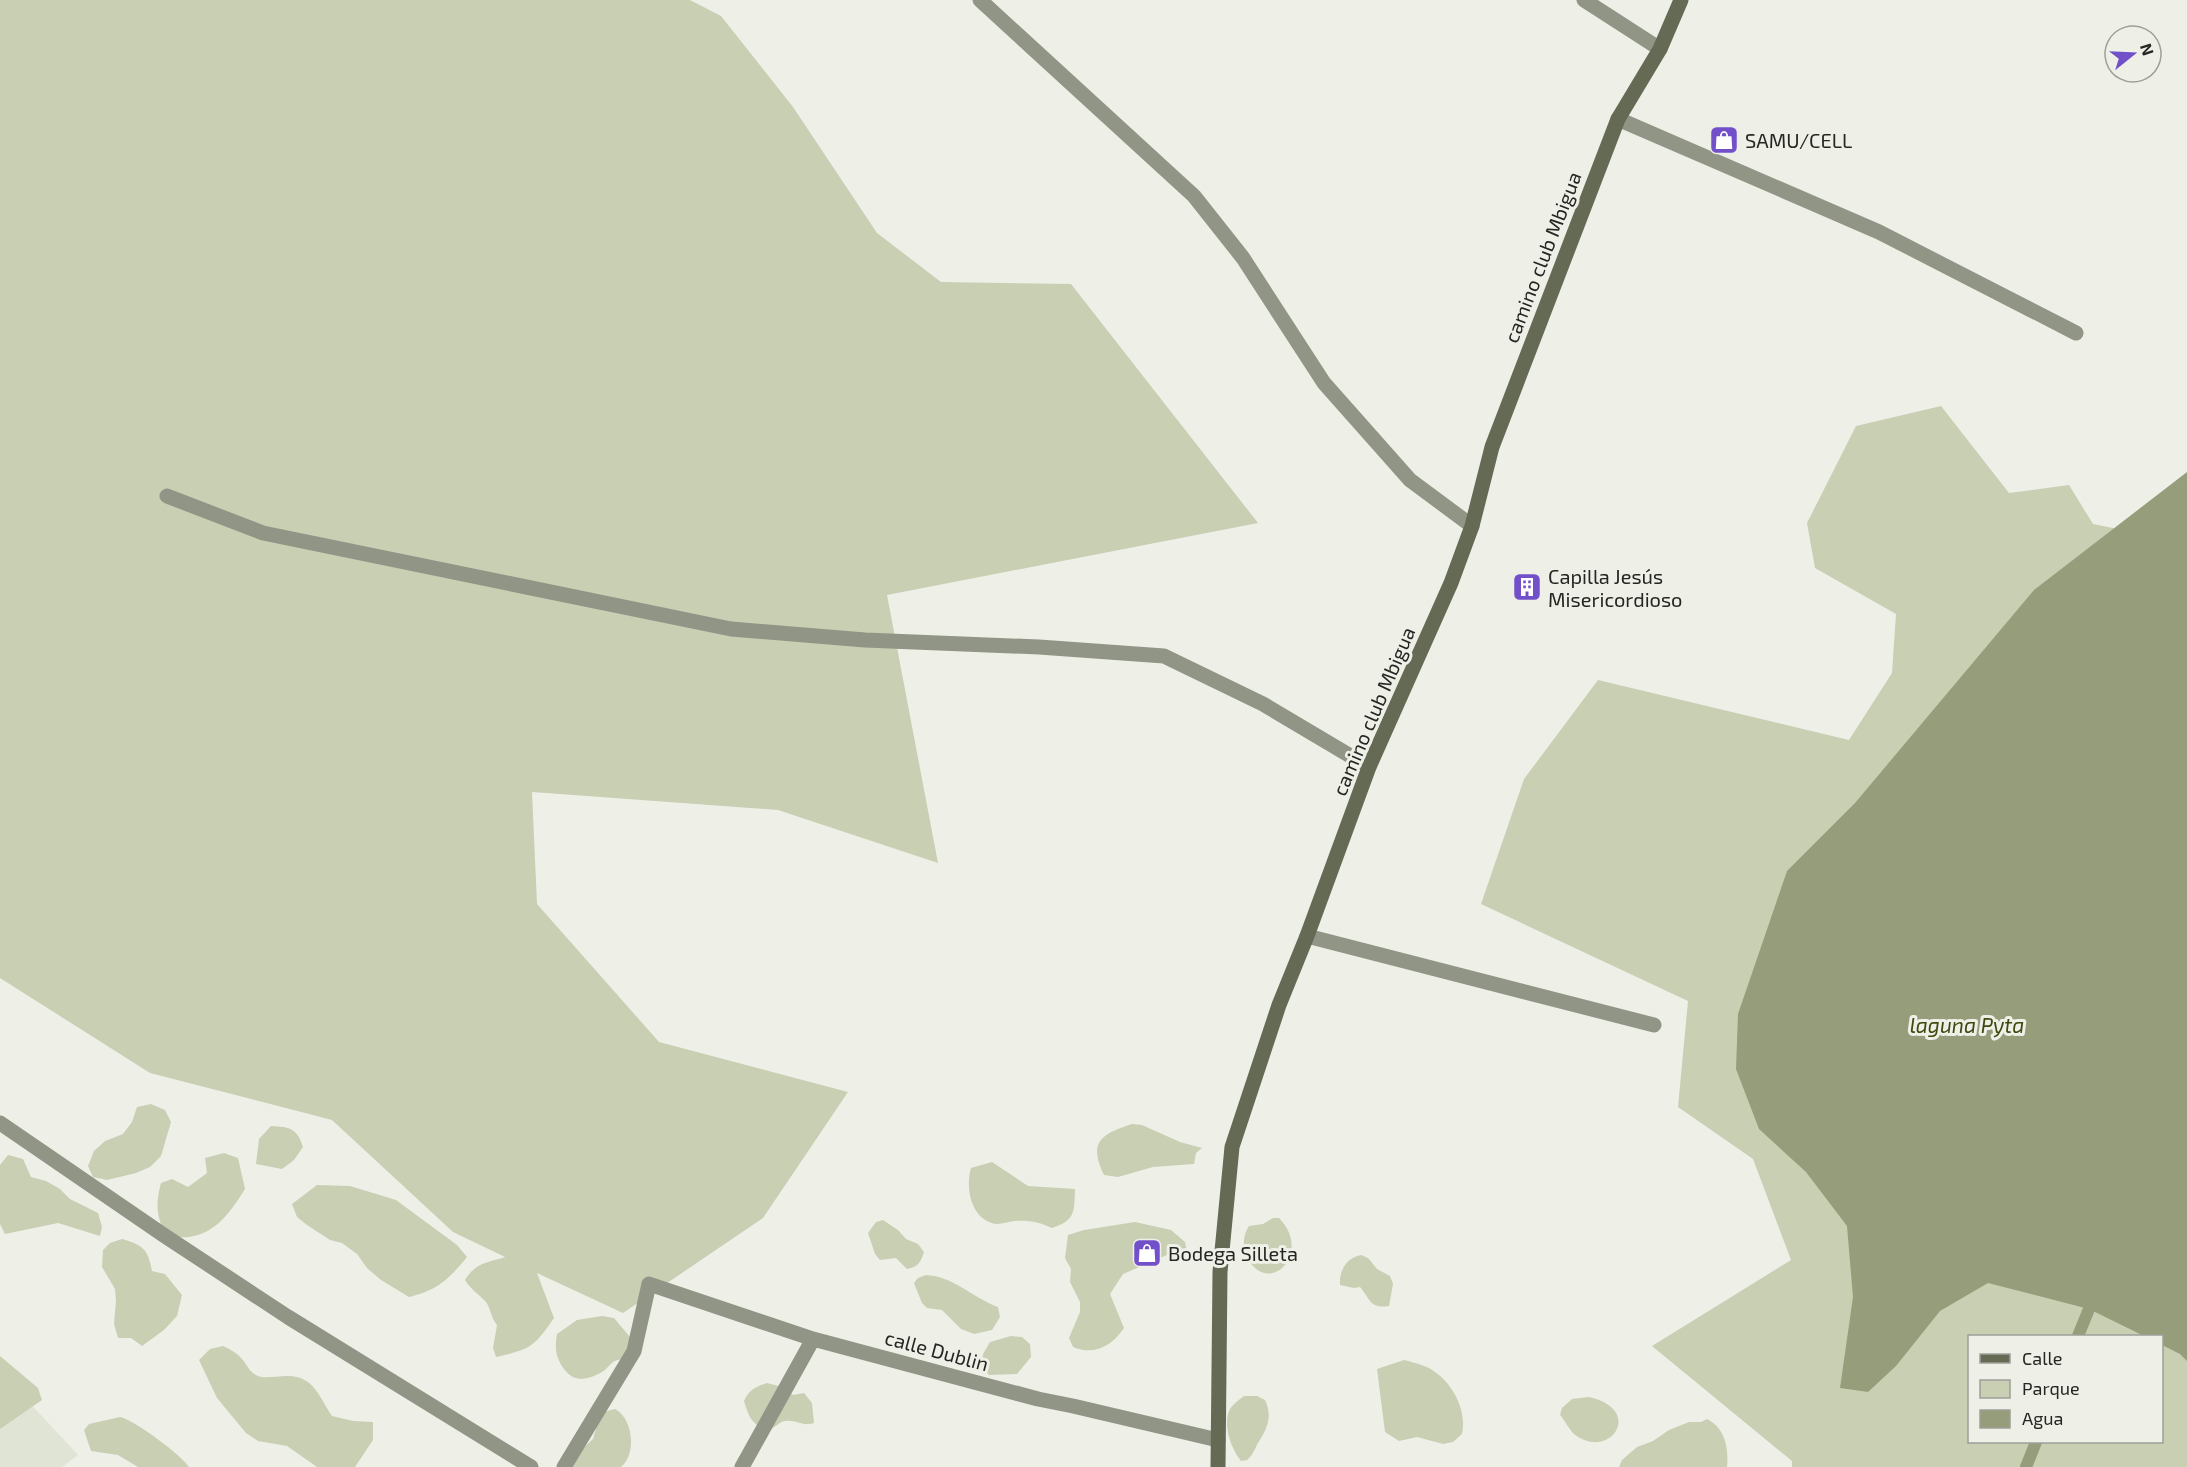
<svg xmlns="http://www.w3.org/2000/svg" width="2187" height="1467" font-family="'Exo 2',sans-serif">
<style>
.built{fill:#e0e4d5}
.green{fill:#c8cfb3;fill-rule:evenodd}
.water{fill:#959d7b}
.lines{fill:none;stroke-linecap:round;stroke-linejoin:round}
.stream{stroke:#959d7b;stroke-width:12}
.minor{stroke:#919586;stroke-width:15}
.secondary{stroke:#656a54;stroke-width:15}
.labels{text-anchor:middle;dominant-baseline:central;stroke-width:6;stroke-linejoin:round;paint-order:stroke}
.poi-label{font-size:20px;fill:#252522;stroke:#eef0e8;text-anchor:start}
.street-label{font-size:20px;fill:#252522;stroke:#eef0e8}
.water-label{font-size:21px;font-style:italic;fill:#404910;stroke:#eef0e8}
</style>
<rect width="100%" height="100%" fill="#eef0e8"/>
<!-- built -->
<path class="built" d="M 0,1371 L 78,1455 L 62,1467 L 0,1467 Z"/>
<!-- green -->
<path class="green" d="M 0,0 L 690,0 L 721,16 L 793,107 L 877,233 L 941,282 L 1071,284 L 1258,523 L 887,595 L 938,863 L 778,810 L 532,792 L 537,904 L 659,1042 L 848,1092 L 763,1218 L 623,1313 L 537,1273 L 554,1318 C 534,1347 531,1349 496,1357 L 493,1348 L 497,1325 C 491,1318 491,1309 486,1302 C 479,1294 470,1289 465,1280 C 476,1262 487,1263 505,1257 L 453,1232 L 332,1120 L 150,1073 L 0,978 Z
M 1941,406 L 2009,493 L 2069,485 L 2093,524 L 2148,535 L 2187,529 L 2187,1467 L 1792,1467 L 1792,1461 L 1652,1346 L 1791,1260 L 1753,1159 L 1678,1107 L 1688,1001 L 1481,904 L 1524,779 L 1598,680 L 1849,740 L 1892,673 L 1896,614 L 1815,568 L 1807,523 L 1856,426 ZM 1970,1336 L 2162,1336 L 2162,1442 L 1970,1442 Z
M 151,1104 L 165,1110 L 171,1122 L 161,1156 L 150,1167 L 136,1173 L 107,1180 L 93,1177 L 88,1166 L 94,1151 L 105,1141 L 123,1134 L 132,1122 L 137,1107 Z
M 1132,1124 L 1142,1125 L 1180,1142 L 1202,1148 L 1196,1153 L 1194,1164 L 1153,1167 L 1118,1177 L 1104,1175 C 1088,1142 1101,1134 1132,1124 Z
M 271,1126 C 290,1127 297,1128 303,1147 L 294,1160 L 282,1169 L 256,1164 L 259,1139 Z
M 224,1153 L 238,1158 L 245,1189 C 231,1211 217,1233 189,1237 C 181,1238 172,1236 165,1236 C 157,1215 155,1205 161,1183 L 172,1179 L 188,1187 L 207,1173 L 205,1158 Z
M 8,1155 L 23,1159 L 31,1177 L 46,1181 L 60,1189 L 70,1199 L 98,1213 L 102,1227 L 100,1236 L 58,1223 L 5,1234 L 0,1224 L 0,1165 Z
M 992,1162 L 1028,1186 L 1075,1189 C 1074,1212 1076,1220 1052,1228 C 1039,1222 1029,1220 1015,1221 C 1010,1221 1003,1224 997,1224 C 971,1221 965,1188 971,1168 Z
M 317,1185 L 350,1186 L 396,1200 L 457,1245 L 467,1257 C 449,1279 438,1290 409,1297 L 381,1280 L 367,1268 L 357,1254 L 342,1243 L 330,1240 L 307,1225 L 297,1217 L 292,1204 Z
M 1273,1218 L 1279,1218 C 1313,1252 1270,1298 1247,1258 C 1242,1247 1243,1235 1249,1226 L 1263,1224 Z
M 883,1220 L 898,1230 L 906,1239 L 918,1244 L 924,1252 C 921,1262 918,1267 907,1269 L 896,1258 L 880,1260 L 875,1254 L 868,1233 L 876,1222 Z
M 1135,1222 L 1171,1230 L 1185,1242 L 1188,1258 L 1167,1255 L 1123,1274 L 1110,1294 L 1124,1328 C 1112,1346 1094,1356 1073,1347 L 1069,1338 L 1080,1312 L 1080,1302 L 1070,1282 L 1071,1269 L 1065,1258 L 1068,1235 L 1084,1230 Z
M 122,1239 C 143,1245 148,1249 152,1271 L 165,1274 L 182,1295 L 177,1316 L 164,1330 L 142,1346 L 131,1338 L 118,1338 L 114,1324 L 116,1301 L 115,1289 L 102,1267 L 103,1250 L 110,1243 Z
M 1361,1255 L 1368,1258 L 1377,1269 L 1390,1276 L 1393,1284 L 1389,1306 C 1369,1309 1370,1298 1360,1287 L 1354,1288 L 1340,1285 C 1339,1271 1346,1258 1361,1255 Z
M 926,1275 C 953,1276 973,1298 998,1307 L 1000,1317 L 992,1330 L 974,1334 L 961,1329 L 942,1310 L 927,1308 L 922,1303 L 914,1283 L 918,1278 Z
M 602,1316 L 614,1318 L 630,1337 L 626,1358 C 622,1359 616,1360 613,1362 C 609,1365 606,1370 602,1372 C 586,1381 572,1383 562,1366 C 555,1355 555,1346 557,1334 L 577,1320 Z
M 1011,1336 L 1022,1337 L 1030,1344 L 1031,1357 L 1017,1374 L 989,1375 L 982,1367 L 983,1354 L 990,1342 Z
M 223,1346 C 230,1349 237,1353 242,1359 C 248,1366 249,1372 258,1376 C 266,1379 277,1376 286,1376 C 314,1375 319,1397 332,1416 L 353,1421 L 373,1422 L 373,1440 L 355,1467 L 317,1467 L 287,1446 L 258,1441 L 246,1433 L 217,1398 L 199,1360 L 210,1349 Z
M 0,1356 L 38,1388 L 42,1400 L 0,1429 Z
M 1404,1360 C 1415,1363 1426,1365 1435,1372 C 1454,1385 1467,1412 1462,1434 L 1453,1442 L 1443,1444 L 1417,1437 L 1399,1441 L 1385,1432 L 1377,1369 Z
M 767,1383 L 779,1386 L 793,1395 L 804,1393 L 812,1403 L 814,1423 C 803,1427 796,1419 785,1421 C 779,1422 775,1428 768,1430 C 752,1426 748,1415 744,1401 C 749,1390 755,1387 767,1383 Z
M 1244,1396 L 1257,1396 L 1265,1400 C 1273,1417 1267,1429 1258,1443 C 1254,1450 1253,1455 1247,1460 L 1241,1461 C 1231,1449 1222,1424 1230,1409 C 1233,1404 1239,1400 1244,1396 Z
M 1589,1397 C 1646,1410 1609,1462 1574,1434 C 1569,1429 1565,1421 1560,1415 L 1562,1408 L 1572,1399 Z
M 615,1409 C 633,1418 637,1454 621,1467 L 563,1467 L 593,1439 L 598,1422 L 603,1412 Z
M 120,1417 C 133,1419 183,1456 189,1467 L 138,1467 L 118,1455 L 91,1451 L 84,1430 L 89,1424 Z
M 1707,1419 C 1725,1428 1729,1448 1727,1467 L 1619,1467 L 1622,1460 L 1637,1447 L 1653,1441 L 1669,1430 L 1689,1422 L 1701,1422 Z"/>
<!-- water -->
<path class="water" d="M 2187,472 L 2187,1361 L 2180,1354 L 2162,1345 L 2162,1336 L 2144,1336 L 2089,1309 L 1988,1283 L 1940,1311 L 1896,1366 L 1868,1392 L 1840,1388 L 1853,1297 L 1847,1226 L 1806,1172 L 1759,1129 L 1736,1069 L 1738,1014 L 1787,871 L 1855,803 L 2034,590 Z"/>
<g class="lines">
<!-- stream -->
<path class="stream" d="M 2078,1336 L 2089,1309
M 2026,1467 L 2036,1442"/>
<!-- minor -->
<path class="minor" d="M 980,0 L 1194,196 L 1243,258 L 1324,383 L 1410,480 L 1472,526
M 1584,0 L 1660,49
M 1618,119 L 1879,232 L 2076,333
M 167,496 L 263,533 L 731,629 L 865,640 L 1039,647 L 1164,656 L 1263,704 L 1369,767
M 1307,936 L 1654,1025
M 0,1123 L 165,1236 L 288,1317 L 531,1467
M 564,1467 L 634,1351 L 649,1284 L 813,1339 L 1038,1399 L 1073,1406 L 1218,1440
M 742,1467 L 813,1339"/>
<!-- secondary -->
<path class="secondary" d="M 1218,1467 L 1220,1272 L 1232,1147 L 1279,1005 L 1307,936 L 1369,767 L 1451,583 L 1472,526 L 1492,447 L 1618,119 L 1660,49 L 1681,0"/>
</g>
<!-- icons -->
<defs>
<g id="shop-square" transform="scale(1.5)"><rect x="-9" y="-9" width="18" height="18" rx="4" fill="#7250c9" stroke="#eef0e8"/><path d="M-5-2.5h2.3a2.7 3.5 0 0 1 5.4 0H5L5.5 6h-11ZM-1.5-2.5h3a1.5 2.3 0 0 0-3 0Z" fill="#fff"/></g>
<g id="building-square" transform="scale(1.5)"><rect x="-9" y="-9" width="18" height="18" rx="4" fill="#7250c9" stroke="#eef0e8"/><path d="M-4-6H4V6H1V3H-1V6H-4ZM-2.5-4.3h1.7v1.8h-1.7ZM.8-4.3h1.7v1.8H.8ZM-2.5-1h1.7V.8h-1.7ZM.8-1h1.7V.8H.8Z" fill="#fff"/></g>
</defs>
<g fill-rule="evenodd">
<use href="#shop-square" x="1724" y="140"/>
<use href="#building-square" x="1527" y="587"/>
<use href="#shop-square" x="1147" y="1253"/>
</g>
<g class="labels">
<!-- poi labels -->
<g class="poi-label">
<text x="1745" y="140">SAMU/CELL</text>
<text x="1548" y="576">Capilla Jesús<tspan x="1548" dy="23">Misericordioso</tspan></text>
<text x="1168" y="1253">Bodega Silleta</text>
</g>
<!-- street labels -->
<g class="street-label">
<text transform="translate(1542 257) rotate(-69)">camino club Mbigua</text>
<text transform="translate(1373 711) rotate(-67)">camino club Mbigua</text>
<text transform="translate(937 1350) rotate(15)">calle Dublin</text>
</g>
<!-- water labels -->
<g class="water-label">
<text x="1967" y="1024">laguna Pyta</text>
</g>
</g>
<!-- legend -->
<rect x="1968" y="1335" width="195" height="108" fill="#eef0e8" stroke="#9e9f99" stroke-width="1.5"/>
<rect x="1980" y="1354" width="30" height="9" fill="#656a54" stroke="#9e9f99" stroke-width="1.5"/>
<text x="2022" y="1365" font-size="18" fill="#252522">Calle</text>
<rect x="1980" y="1380" width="30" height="18" fill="#c8cfb3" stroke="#9e9f99" stroke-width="1.5"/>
<text x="2022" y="1395" font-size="18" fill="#252522">Parque</text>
<rect x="1980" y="1410" width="30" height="18" fill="#959d7b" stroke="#9e9f99" stroke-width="1.5"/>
<text x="2022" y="1425" font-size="18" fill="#252522">Agua</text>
<!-- north arrow -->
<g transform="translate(2133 54) rotate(72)"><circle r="28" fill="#eef0e8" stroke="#9e9f99" stroke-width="1.5"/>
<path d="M0-4.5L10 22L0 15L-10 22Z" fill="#7250c9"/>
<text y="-9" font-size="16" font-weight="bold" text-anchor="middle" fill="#252522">N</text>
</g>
</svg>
